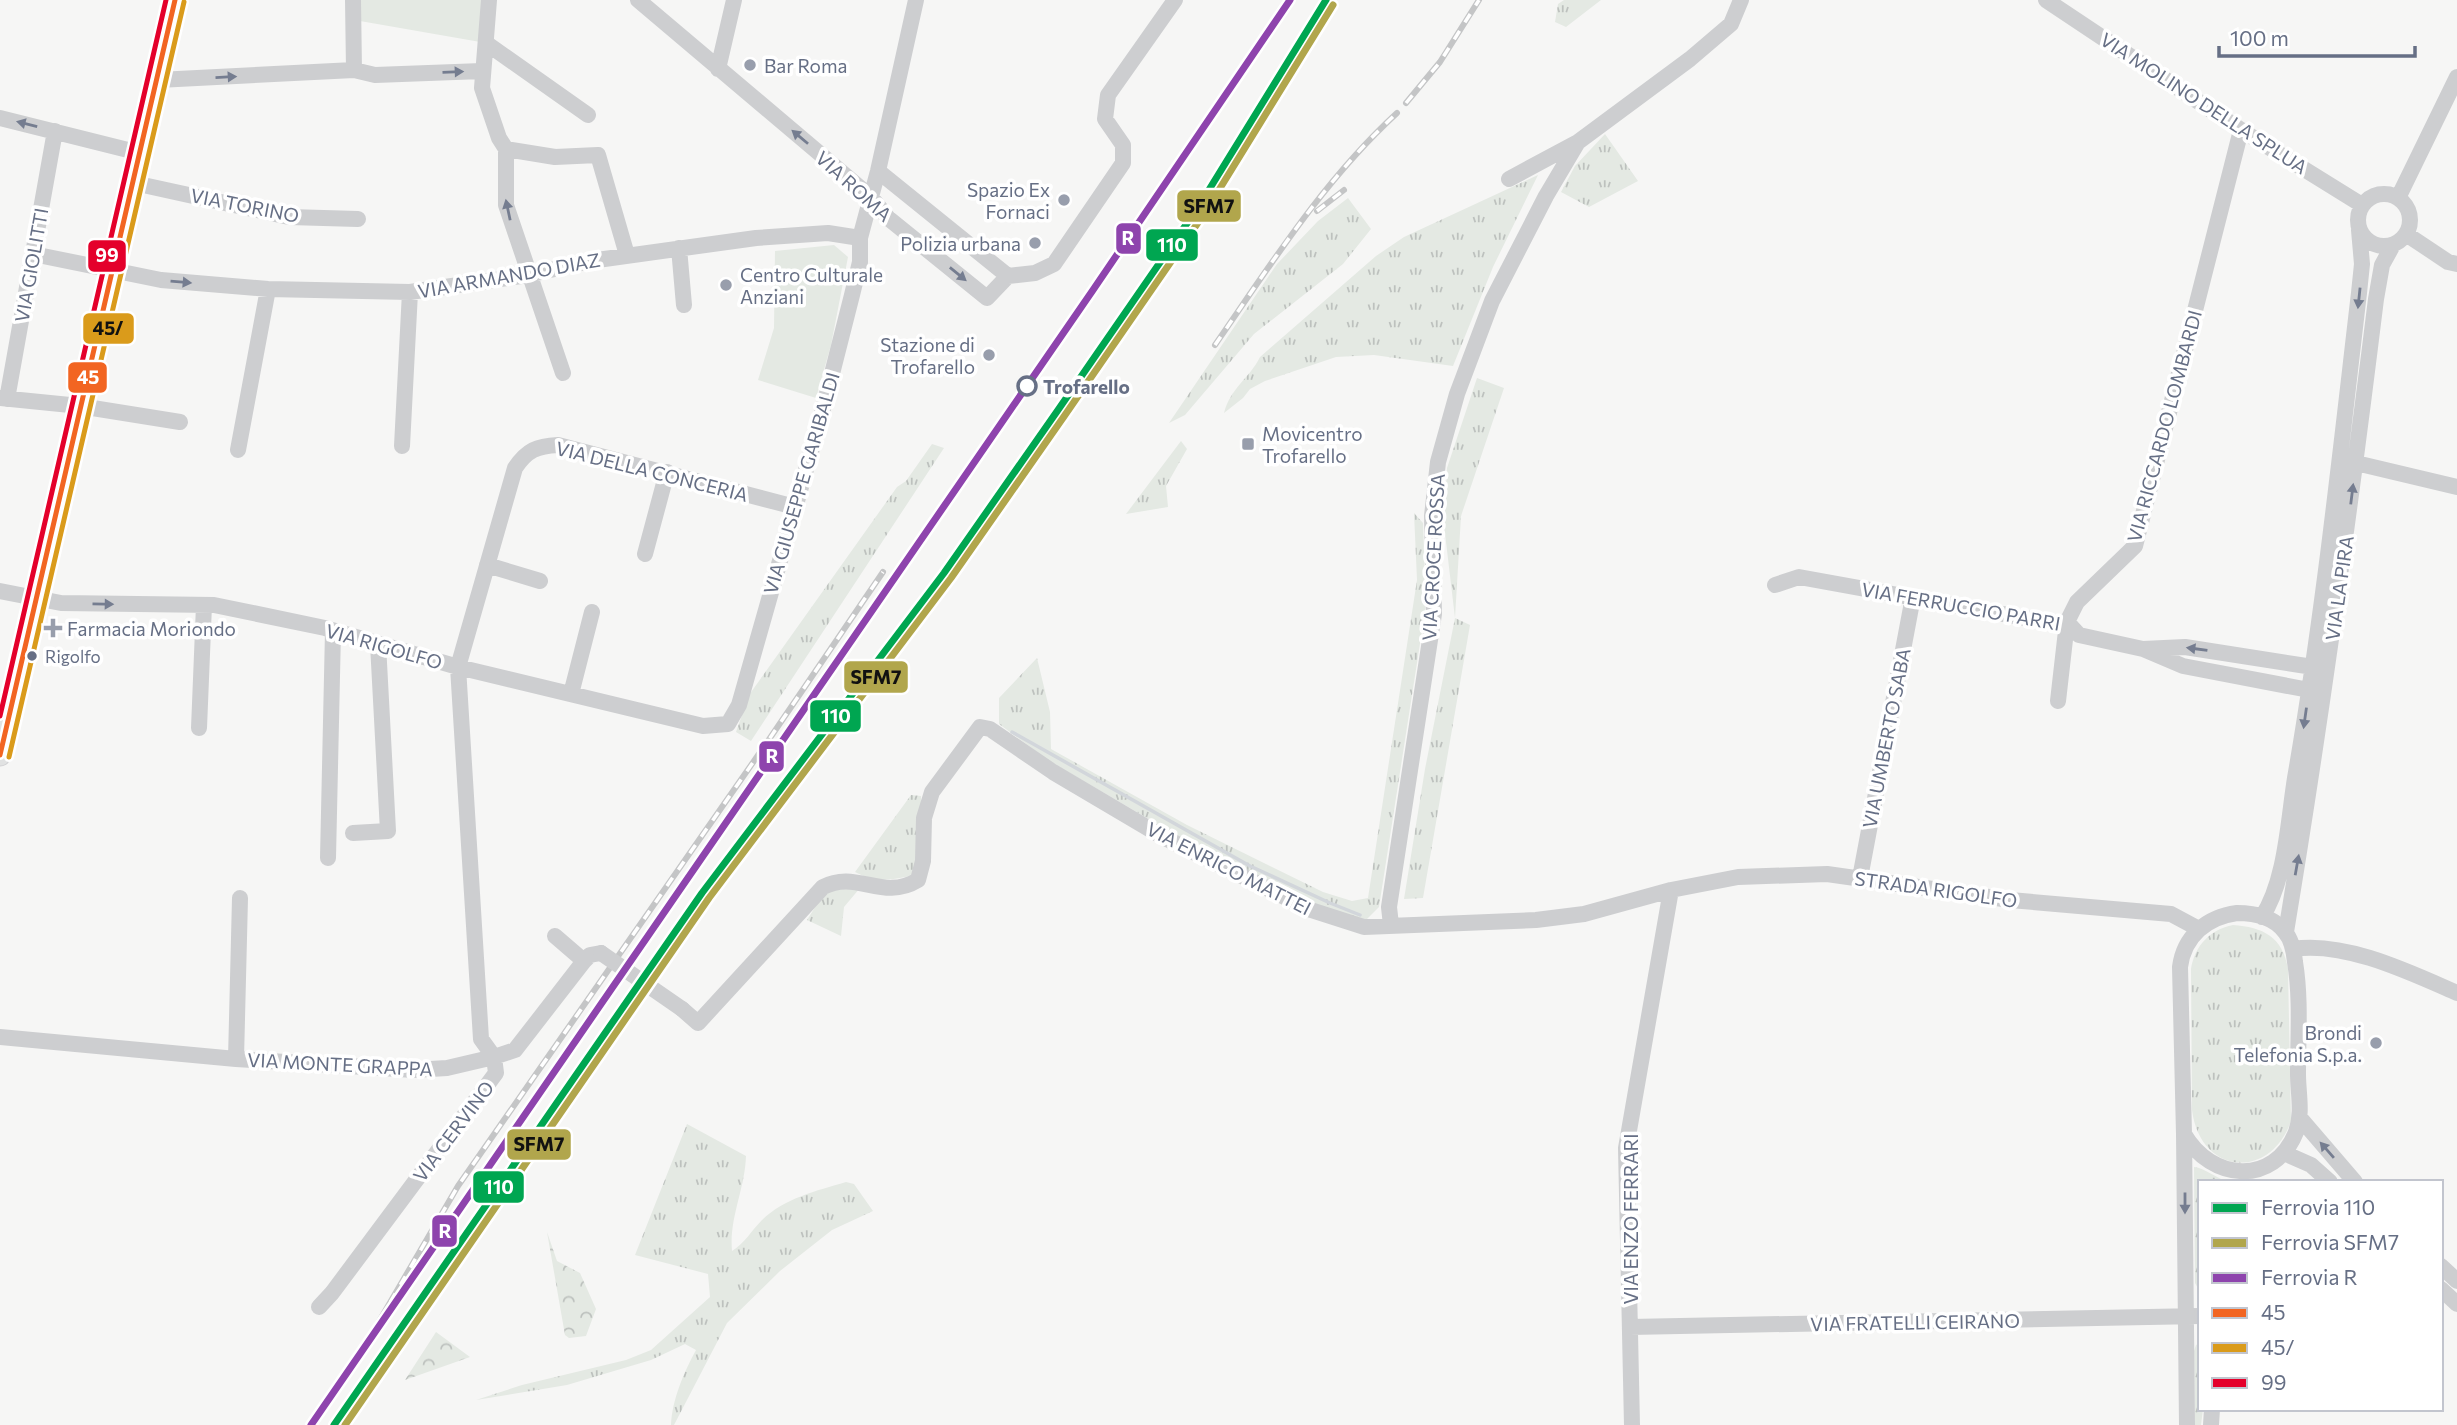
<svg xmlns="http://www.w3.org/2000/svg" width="2457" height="1425" font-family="Commissioner,sans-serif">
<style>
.grass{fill:url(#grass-tufts)}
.forest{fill:url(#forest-crowns)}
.park{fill:#e4e9e3}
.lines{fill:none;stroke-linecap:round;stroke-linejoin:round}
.stream{stroke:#d2d6db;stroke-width:3.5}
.major-casing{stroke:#d2d2d4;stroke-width:23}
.minor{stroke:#cdced0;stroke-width:16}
.major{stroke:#e1e2e2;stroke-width:21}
.rail-casing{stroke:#c4c5c6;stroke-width:6}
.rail{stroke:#fff;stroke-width:3.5;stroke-dasharray:10;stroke-linecap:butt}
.minor-bridge{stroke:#cdced0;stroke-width:16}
.bus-1-casing{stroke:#fff;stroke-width:10}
.bus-2-casing{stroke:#fff;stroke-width:10}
.bus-3-casing{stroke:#fff;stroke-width:10}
.bus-1{stroke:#f26522;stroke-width:5}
.bus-2{stroke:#da9b1b;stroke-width:5}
.bus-3{stroke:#e4002b;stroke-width:5}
.rail-1-casing{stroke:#fff;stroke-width:12}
.rail-2-casing{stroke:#fff;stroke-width:12}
.rail-3-casing{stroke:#fff;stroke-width:12}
.rail-1{stroke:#00a651;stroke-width:7}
.rail-2{stroke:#b1a64c;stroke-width:7}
.rail-3{stroke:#8e44ad;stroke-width:7}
.oneway{fill:#757d90}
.poi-dot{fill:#989eac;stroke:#fff;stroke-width:2.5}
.stop-dot{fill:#fff;stroke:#666f85;stroke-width:3.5}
.bus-dot{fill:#666f85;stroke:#fff;stroke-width:2.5}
.labels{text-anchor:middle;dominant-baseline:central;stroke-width:7;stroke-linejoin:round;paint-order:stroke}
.bus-label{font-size:17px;fill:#666f85;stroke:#fff;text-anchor:start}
.poi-label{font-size:19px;fill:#666f85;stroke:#fff;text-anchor:start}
.street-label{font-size:19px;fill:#666f85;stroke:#fff}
.stop-label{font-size:19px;font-weight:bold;fill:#666f85;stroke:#fff;text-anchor:start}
.line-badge{stroke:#fff;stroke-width:2.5}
.badge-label{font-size:19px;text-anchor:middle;font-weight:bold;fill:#fff}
.pale-badge-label{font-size:19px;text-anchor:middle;font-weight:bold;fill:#111}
</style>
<defs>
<pattern id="grass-tufts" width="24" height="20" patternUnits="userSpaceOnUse" patternTransform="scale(1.75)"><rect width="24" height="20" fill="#e4e9e3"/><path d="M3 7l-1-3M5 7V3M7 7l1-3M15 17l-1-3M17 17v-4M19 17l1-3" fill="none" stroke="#bdc1be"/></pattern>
<pattern id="forest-crowns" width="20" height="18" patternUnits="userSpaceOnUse" patternTransform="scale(1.75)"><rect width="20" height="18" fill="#e4e9e3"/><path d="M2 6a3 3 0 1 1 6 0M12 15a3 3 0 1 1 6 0" fill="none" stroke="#bdc1be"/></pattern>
</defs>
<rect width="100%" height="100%" fill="#f6f6f5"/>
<!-- grass -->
<path class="grass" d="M 1564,0 L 1601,0 L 1566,27 L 1555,22 L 1558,4 Z
M 1605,134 L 1638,181 L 1589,207 L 1561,192 L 1575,166 Z
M 1538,175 L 1493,267 L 1453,366 L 1374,355 L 1336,357 L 1265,381 L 1250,389 L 1243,398 L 1224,413 C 1231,387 1249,379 1260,357 L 1376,256 L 1404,237 Z
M 1348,198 L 1371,229 L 1343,264 L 1254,334 L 1185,415 L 1169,423 L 1277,264 L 1318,221 Z
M 1477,378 L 1504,388 L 1461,516 L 1455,618 L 1470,625 L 1423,898 L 1404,899 L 1425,769 L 1455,618 L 1444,525 L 1447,468 Z
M 1181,441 L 1187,449 L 1166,486 L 1168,507 L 1126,514 Z
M 932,444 L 944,448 L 751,741 L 736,732 L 749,695 L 897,487 L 906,481 Z
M 1414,513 L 1423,523 L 1426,605 L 1379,907 L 1363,923 L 1318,909 L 1171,832 L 1051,762 L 999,724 L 999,698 L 1037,658 L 1050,712 L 1051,749 L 1187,825 L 1323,892 L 1352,901 L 1368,898 L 1417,580 Z
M 911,795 L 921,796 L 921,850 L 912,875 C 893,881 873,882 855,872 Z
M 838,887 L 860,888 L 844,907 L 841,936 L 807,920 L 824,893 Z
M 2233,925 C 2263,927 2283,937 2288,969 L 2291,1121 C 2270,1181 2200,1175 2192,1110 L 2191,969 C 2195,945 2210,930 2233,925 Z
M 687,1124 L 746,1156 C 745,1189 729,1218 732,1251 C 744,1244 752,1230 762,1220 C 785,1198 816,1191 846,1182 L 854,1184 L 873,1211 L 832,1230 L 780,1271 L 727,1323 L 674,1425 L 671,1425 C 672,1400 684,1372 696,1350 L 685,1344 L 651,1360 L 567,1385 L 476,1400 L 522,1385 L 626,1360 L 651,1350 L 710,1297 L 708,1274 L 635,1255 Z
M 2194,1167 C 2205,1168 2216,1178 2228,1182 L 2200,1182 L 2200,1292 L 2195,1283 Z
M 2200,1343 L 2200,1409 L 2203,1409 L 2201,1425 L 2195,1425 L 2194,1351 L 2196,1345 Z"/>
<!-- forest -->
<path class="forest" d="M 547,1232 L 557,1261 L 580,1273 L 596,1309 L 586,1336 L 569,1338 L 565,1335 Z
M 436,1332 L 470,1357 L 405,1380 Z"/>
<!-- park -->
<path class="park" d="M 359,0 L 489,0 L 486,43 L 360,21 Z
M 834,245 L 848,257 L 831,345 L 816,398 L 758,380 L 774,328 L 775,251 Z"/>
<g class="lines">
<!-- stream -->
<path class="stream" d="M 1012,732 L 1250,866 L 1330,903 L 1360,915"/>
<!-- major casing -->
<g class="major-casing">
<path id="major" d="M 0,755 L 175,0"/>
</g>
<!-- minor -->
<path class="minor" d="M 353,0 L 354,70
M 489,0 L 482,88 L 499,138 L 506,149 L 506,205 L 563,373
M 638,0 L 871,197 L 888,218 L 987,298 L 1008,276 L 878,171
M 2046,0 L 2241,130 L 2362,205
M 486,43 L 588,115
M 718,69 L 734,0
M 158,80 L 354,70 L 375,75 L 482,71
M 0,118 L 140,153
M 506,149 L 555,157 L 598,155 L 627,255
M 1509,179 L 1576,143
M 134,183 L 289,217 L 358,219
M2358 220a26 26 0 1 1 52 0a26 26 0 1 1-52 0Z
M 2398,198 L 2457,77
M 2406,234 L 2448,262 L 2457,264
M 679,248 L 684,305
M 33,254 L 161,280 L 268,289 L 410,292 L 528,275 L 590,261 L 756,238 L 828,233 L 860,238
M 1008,276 L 1035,273 L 1054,264 L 1123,163 L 1123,145 L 1105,119 L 1108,95 L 1175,0
M 0,398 L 80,406 L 180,422
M 7,399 L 55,131
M 402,446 L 410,292
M 238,450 L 268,289
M 2356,463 L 2457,487
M 645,554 L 667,472
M 487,565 L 540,581
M 1775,585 L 1799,577 L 2047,622 L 2067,622 L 2079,635 L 2143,649
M 0,591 L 61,603 L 214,605 L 325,628 L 458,667 L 703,726 L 728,724 L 739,705 L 822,413 L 852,295 L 860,262 L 860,238 L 878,171 L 916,0
M 2309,690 L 2183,666 L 2143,649 L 2185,647 L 2313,667
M 571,694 L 592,612
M 2058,701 L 2067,622 L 2077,602 L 2135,546 L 2241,130
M 199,728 L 204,605
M 353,833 L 388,831 L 378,644
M 328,858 L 333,631
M 1860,878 L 1913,597
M 2237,913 C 2254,913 2274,917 2285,932 C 2292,940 2294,952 2295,962 C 2301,998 2298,1037 2298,1074 C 2298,1093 2303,1113 2296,1132 C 2274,1187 2211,1181 2184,1134 L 2180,967 C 2184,936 2207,917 2237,913 Z
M 2262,917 C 2286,880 2288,821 2295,778 C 2323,617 2340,455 2359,293 L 2362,264 L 2359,230
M 1391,925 L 1389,907 L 1434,614 L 1432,516 L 1438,462 L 1457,394 L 1492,301 L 1546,196 L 1578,142 L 1690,59 L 1731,24 L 1741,0
M 2286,932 C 2321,721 2350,511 2376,299 L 2382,265 L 2393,245
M 555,936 L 584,961
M 2293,949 C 2345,941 2409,972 2457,993
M 682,1009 L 698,1023 L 823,887 C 857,869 882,902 918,880 L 923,861 L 924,818 L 932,792 L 980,727 L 990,729 L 1053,772 L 1163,837 L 1311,910 L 1364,927 L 1536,920 L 1584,914 L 1671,890 L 1738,877 L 1827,874 L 2010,900 L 2171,914 L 2199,929
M 0,1037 L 236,1059 L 414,1070 L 447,1068 L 494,1057 L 481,1039 L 458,667 L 515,468 C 527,450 537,446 558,445 L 795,507
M 236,1059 L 240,898
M 2300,1118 L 2355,1182
M 2184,1134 L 2187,1425
M 2284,1153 L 2311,1165 L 2330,1182
M 2441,1266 L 2457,1281
M 2441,1289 L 2457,1304
M 319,1307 L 332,1293 L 496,1073 L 494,1057 L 515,1050 L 584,961 L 590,955 L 601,953
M 1630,1327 L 2200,1316
M 1632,1425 L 1626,1148 L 1671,890
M 2211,1425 L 2212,1409"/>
<!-- major -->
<use href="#major" class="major"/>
<!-- rail casing -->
<g class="rail-casing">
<path id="rail" d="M 1406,103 L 1440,62 L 1479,0
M 1317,211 L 1344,190
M 1215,345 C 1271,264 1324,180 1397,113
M 360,1354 L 458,1186 L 770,738 L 883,572"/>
</g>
<!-- rail -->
<use href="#rail" class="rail"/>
<!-- minor-bridge -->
<path class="minor-bridge" d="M 601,953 L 682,1009"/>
<!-- bus-1 casing -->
<g class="bus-1-casing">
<path id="bus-1" d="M 0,755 L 175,0"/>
</g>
<!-- bus-2 casing -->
<g class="bus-2-casing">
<path id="bus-2" d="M 9,757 L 184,2"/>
</g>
<!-- bus-3 casing -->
<g class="bus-3-casing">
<path id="bus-3" d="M 0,716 L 166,0"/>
</g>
<!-- bus-1 -->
<use href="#bus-1" class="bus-1"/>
<!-- bus-2 -->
<use href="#bus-2" class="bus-2"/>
<!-- bus-3 -->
<use href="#bus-3" class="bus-3"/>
<!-- rail-1 casing -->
<g class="rail-1-casing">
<path id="rail-1" d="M 334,1425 L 702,893 L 944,573 L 1058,410 L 1199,206 L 1326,0"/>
</g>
<!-- rail-2 casing -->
<g class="rail-2-casing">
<path id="rail-2" d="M 345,1425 L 709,898 L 951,578 L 1065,415 L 1206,211 L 1333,5"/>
</g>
<!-- rail-3 casing -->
<g class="rail-3-casing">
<path id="rail-3" d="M 311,1425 L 1093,290 L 1290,0"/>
</g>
<!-- rail-1 -->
<use href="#rail-1" class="rail-1"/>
<!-- rail-2 -->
<use href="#rail-2" class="rail-2"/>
<!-- rail-3 -->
<use href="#rail-3" class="rail-3"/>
</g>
<!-- one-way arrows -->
<defs><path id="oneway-solid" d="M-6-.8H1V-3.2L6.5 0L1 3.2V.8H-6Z" transform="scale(1.75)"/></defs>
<g class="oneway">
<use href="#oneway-solid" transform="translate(453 72) rotate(-2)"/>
<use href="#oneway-solid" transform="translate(226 77) rotate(-3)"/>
<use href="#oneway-solid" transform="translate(27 124) rotate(-166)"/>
<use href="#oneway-solid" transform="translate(800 137) rotate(-140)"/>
<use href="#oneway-solid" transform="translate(508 210) rotate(-102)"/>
<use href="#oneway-solid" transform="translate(958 274) rotate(39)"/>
<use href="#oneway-solid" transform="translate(181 282) rotate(5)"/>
<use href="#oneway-solid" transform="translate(2359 298) rotate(96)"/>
<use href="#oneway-solid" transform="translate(2352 494) rotate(-83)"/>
<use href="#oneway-solid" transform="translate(103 604) rotate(1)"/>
<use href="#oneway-solid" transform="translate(2197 649) rotate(-172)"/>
<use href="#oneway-solid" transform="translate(2305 718) rotate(98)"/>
<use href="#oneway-solid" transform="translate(2297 865) rotate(-80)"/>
<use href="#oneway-solid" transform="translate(2327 1150) rotate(-131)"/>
<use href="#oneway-solid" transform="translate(2185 1203) rotate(90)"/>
</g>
<!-- markers -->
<g class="poi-dot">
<circle cx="750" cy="65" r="7"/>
<circle cx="1064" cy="200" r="7"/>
<circle cx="1035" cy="243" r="7"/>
<circle cx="726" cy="285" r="7"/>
<circle cx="989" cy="355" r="7"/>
<rect x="1241" y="437" width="14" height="14" rx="3.5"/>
<path d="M49.5 617.5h7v7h7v7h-7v7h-7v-7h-7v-7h7z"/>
<circle cx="2376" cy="1043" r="7"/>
</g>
<circle class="stop-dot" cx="1027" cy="386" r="9"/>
<circle class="bus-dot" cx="32" cy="656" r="6"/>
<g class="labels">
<!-- bus labels -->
<g class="bus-label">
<text x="45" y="656">Rigolfo</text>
</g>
<!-- poi labels -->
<g class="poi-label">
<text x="764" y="65">Bar Roma</text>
<text x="1050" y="189" text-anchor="end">Spazio Ex<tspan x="1050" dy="22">Fornaci</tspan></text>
<text x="1021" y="243" text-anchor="end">Polizia urbana</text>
<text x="740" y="274">Centro Culturale<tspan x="740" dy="22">Anziani</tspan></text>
<text x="975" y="344" text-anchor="end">Stazione di<tspan x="975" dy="22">Trofarello</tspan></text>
<text x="1262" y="433">Movicentro<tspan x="1262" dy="22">Trofarello</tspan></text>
<text x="67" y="628">Farmacia Moriondo</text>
<text x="2362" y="1032" text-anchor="end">Brondi<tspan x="2362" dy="22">Telefonia S.p.a.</tspan></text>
</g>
<!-- street labels -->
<g class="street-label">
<text transform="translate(2204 103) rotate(33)">VIA MOLINO DELLA SPLUA</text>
<text transform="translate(854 186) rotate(42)">VIA ROMA</text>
<text transform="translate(245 205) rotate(11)">VIA TORINO</text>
<text transform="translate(31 265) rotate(-80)">VIA GIOLITTI</text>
<text transform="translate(509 275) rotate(-10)">VIA ARMANDO DIAZ</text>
<text transform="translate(2164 426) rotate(-75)">VIA RICCARDO LOMBARDI</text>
<text transform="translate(652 471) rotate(14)">VIA DELLA CONCERIA</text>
<text transform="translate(801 483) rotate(-74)">VIA GIUSEPPE GARIBALDI</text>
<text transform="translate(1433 557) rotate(-87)">VIA CROCE ROSSA</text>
<text transform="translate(2339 588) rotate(-82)">VIA LA PIRA</text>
<text transform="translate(1961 606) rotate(10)">VIA FERRUCCIO PARRI</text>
<text transform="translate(384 646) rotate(16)">VIA RIGOLFO</text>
<text transform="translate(1886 738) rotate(-79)">VIA UMBERTO SABA</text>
<text transform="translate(1229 868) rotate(27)">VIA ENRICO MATTEI</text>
<text transform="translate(1936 889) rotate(8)">STRADA RIGOLFO</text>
<text transform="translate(340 1064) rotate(3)">VIA MONTE GRAPPA</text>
<text transform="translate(453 1131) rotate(-53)">VIA CERVINO</text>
<text transform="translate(1630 1219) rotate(-90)">VIA ENZO FERRARI</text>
<text transform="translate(1915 1322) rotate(-1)">VIA FRATELLI CEIRANO</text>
</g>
<!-- stop labels -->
<g class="stop-label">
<text x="1043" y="386">Trofarello</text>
</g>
</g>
<g class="line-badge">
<rect x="1176" y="189" width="66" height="34" rx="7" fill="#b1a64c"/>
<rect x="1115" y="222" width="27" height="33" rx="7" fill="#8e44ad"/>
<rect x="1145" y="228" width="54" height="34" rx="7" fill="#00a651"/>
<rect x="87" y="239" width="40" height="34" rx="7" fill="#e4002b"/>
<rect x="82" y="312" width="53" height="33" rx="7" fill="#da9b1b"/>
<rect x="67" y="361" width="41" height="33" rx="7" fill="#f26522"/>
<rect x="843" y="660" width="66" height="34" rx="7" fill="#b1a64c"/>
<rect x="809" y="699" width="53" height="34" rx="7" fill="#00a651"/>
<rect x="758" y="740" width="27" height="33" rx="7" fill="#8e44ad"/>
<rect x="506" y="1128" width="66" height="33" rx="7" fill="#b1a64c"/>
<rect x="472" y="1170" width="53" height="34" rx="7" fill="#00a651"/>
<rect x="431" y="1214" width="27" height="34" rx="7" fill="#8e44ad"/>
</g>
<g class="badge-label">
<text x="1128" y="245">R</text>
<text x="1172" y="252">110</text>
<text x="107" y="262">99</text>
<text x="88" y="384">45</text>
<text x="836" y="723">110</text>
<text x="772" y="763">R</text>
<text x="499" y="1194">110</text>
<text x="445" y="1238">R</text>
</g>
<g class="pale-badge-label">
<text x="1209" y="213">SFM7</text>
<text x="108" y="335">45/</text>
<text x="876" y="684">SFM7</text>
<text x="539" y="1151">SFM7</text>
</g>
<!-- legend -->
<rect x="2198" y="1180" width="245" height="231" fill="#ffffff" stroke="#c2c5ce" stroke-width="2"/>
<rect x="2212" y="1203" width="35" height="10" fill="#00a651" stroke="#c2c5ce" stroke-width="2"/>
<text x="2261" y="1215" font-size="21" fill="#666f85">Ferrovia 110</text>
<rect x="2212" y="1238" width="35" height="10" fill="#b1a64c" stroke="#c2c5ce" stroke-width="2"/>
<text x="2261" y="1250" font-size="21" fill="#666f85">Ferrovia SFM7</text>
<rect x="2212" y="1273" width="35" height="10" fill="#8e44ad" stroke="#c2c5ce" stroke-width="2"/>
<text x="2261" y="1285" font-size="21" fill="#666f85">Ferrovia R</text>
<rect x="2212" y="1308" width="35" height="10" fill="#f26522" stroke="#c2c5ce" stroke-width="2"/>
<text x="2261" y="1320" font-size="21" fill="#666f85">45</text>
<rect x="2212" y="1343" width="35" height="10" fill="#da9b1b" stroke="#c2c5ce" stroke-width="2"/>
<text x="2261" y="1355" font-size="21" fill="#666f85">45/</text>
<rect x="2212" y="1378" width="35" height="10" fill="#e4002b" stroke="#c2c5ce" stroke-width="2"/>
<text x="2261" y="1390" font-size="21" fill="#666f85">99</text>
<!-- scale -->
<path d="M2219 46v10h196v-10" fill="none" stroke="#666f85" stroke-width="3.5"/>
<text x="2230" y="46" font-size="21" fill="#666f85" stroke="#ffffff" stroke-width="5" paint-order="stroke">100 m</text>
</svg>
